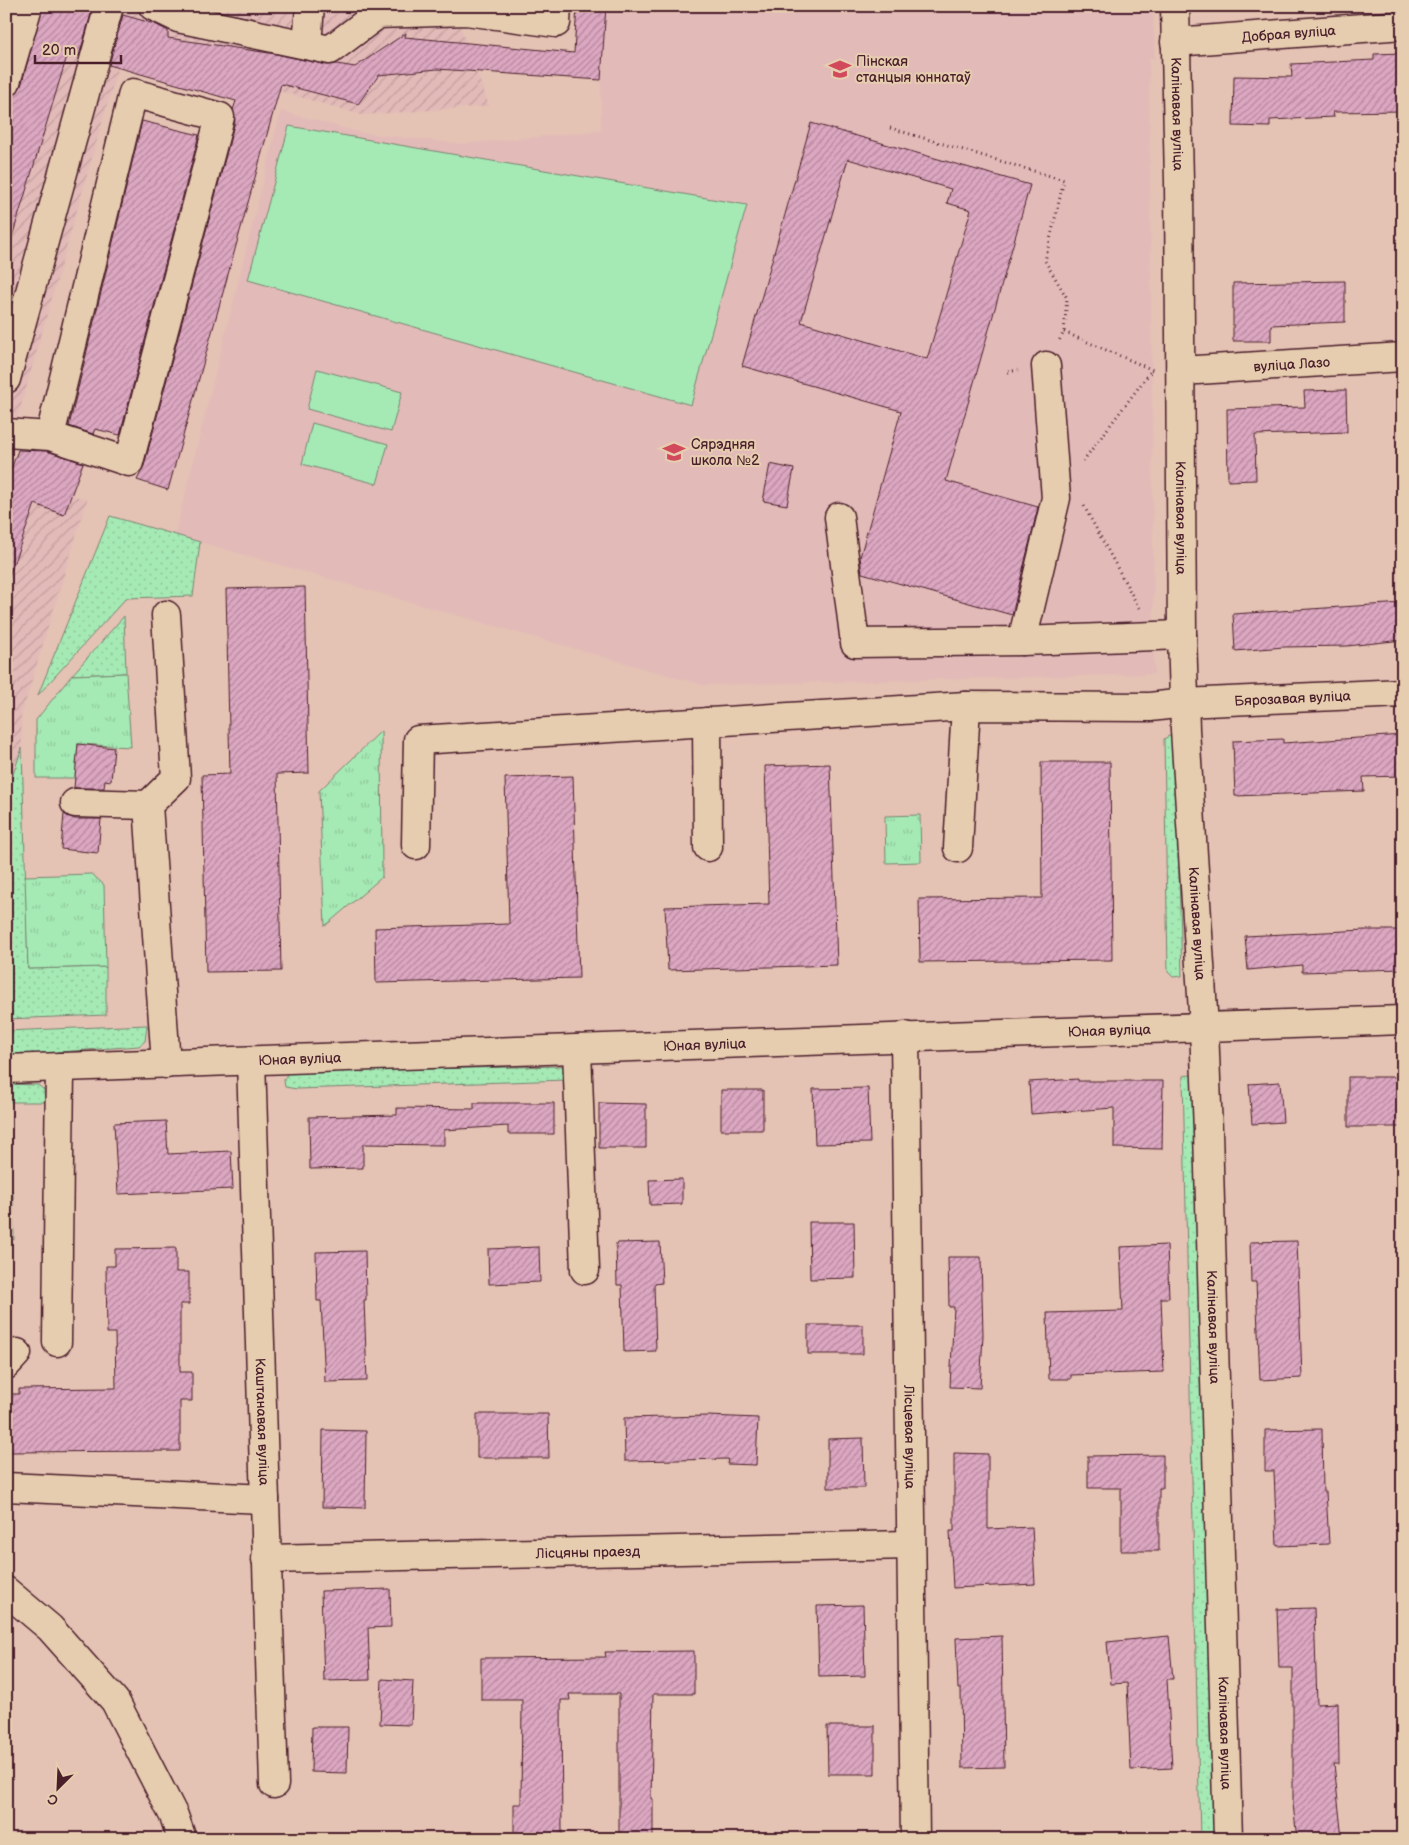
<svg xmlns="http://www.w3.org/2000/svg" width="1409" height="1845" font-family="'Balsamiq Sans',sans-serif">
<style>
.built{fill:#e2bab8}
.industrial{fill:url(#industrial-furrows)}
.grass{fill:url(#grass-dots);stroke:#788470}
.park{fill:url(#park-tufts);stroke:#788470}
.garden{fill:#a5eab5;stroke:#788470}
.building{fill:url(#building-hatch);stroke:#4a1f2b;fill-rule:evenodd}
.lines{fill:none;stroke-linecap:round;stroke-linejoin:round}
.minor-casing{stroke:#4a1f2b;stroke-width:31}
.path{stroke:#4a1f2b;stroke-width:3;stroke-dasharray:1 4;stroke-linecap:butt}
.minor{stroke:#e7cdaf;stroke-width:28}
.labels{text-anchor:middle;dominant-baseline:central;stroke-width:4;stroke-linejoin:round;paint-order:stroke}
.street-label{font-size:14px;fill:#4a1f2b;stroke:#e7cdaf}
.poi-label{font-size:14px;fill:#4a1f2b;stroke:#e7cdaf;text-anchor:start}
</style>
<defs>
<pattern id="industrial-furrows" width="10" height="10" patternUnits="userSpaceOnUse" patternTransform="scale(1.25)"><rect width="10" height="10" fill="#e2bab8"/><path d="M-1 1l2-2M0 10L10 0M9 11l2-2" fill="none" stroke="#c39f9e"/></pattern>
<pattern id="grass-dots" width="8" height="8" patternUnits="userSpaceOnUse" patternTransform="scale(1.25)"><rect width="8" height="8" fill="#a5eab5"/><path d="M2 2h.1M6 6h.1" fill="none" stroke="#90c89c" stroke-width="1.8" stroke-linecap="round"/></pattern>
<pattern id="park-tufts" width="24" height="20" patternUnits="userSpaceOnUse" patternTransform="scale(1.25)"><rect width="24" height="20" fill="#a5eab5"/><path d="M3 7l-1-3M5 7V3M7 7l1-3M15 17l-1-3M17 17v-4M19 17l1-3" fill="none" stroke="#90c89c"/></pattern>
<pattern id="building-hatch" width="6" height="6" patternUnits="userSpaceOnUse" patternTransform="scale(1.25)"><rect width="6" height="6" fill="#dca7c1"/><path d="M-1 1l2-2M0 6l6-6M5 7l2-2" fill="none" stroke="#b4879d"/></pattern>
</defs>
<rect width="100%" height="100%" fill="#e4c2b4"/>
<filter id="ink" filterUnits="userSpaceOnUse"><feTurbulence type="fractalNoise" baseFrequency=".02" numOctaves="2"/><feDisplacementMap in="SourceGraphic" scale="10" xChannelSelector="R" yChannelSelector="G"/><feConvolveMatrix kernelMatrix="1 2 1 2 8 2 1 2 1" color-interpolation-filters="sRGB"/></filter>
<g filter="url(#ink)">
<!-- built -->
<path class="built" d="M 606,6 L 1153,6 L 1154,58 L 1149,58 L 1154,674 L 703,685 L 175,535 L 281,111 L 361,133 L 462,144 L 601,131 L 601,80 Z"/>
<!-- industrial -->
<path class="industrial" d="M 6,6 L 462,6 L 460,26 L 489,106 L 362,115 L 124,46 L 6,458 Z
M 6,474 L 87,500 L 21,716 L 22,748 L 6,795 Z"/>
<!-- grass -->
<path class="grass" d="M 110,516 L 200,542 L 193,596 L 126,598 L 38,695 Z
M 124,616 L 126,673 L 72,675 Z
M 1169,736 L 1175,738 L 1182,976 L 1173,977 L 1168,972 L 1164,739 Z
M 22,748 L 28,969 L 106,967 L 106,1015 L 6,1019 L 6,795 Z
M 147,1025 L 145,1041 L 139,1046 L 6,1056 L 6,1031 Z
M 563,1066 L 570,1073 L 566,1080 L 297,1089 L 285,1087 L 284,1080 L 288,1072 Z
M 1190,1075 L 1198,1078 L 1216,1839 L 1200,1839 L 1183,1076 Z
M 6,1084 L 38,1085 L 44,1090 L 45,1102 L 6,1102 Z
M 6,1186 L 13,1192 L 14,1240 L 6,1234 Z"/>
<!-- park -->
<path class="park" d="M 126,673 L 131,747 L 78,744 L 75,778 L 36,778 L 36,720 L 72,675 Z
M 381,731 L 382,877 L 325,926 L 319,791 Z
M 920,815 L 921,862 L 886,863 L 885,816 Z
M 92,874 L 104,885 L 106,967 L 28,969 L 25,876 Z"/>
<!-- garden -->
<path class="garden" d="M 289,126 L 747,205 L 691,405 L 248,280 Z
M 317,369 L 402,392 L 391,432 L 307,409 Z
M 312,423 L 388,444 L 377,484 L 302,464 Z"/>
<!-- building -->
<path class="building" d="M 6,6 L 12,6 L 6,25 Z
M 43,6 L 93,7 L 79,56 L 68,53 L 12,237 L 6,236 L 6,97 L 16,94 L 21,86 Z
M 577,6 L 606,6 L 601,80 L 437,69 L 379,75 L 358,104 L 281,84 L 168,490 L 137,480 L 144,466 L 235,121 L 233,110 L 236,101 L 109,65 L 123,15 L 155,24 L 168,31 L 168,38 L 276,54 L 327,65 L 337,64 L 355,67 L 406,33 L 405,37 L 574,53 Z
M 1403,53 L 1403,111 L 1333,112 L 1334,117 L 1270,120 L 1270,127 L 1233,126 L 1234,76 L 1292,77 L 1291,64 L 1374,60 L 1374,54 Z
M 142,121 L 199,135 L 120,435 L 95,429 L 93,434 L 69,426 Z
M 811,123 L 1030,185 L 946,481 L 1038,507 L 1012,615 L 862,573 L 860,557 L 901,411 L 742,366 ZM 848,159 L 951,189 L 947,203 L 971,210 L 927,359 L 801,322 Z
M 1345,281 L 1345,322 L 1271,325 L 1271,341 L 1233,341 L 1233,283 Z
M 1346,390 L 1347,432 L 1255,435 L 1256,480 L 1228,481 L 1227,409 L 1305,407 L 1304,391 Z
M 18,450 L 47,451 L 83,463 L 64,515 L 35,504 L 9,576 L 6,576 L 6,483 Z
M 770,464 L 794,469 L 787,505 L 763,501 Z
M 305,587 L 309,773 L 277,774 L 281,971 L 206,972 L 202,775 L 230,774 L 226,589 Z
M 1403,603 L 1403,640 L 1347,646 L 1284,647 L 1235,651 L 1233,614 Z
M 1403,735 L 1403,776 L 1363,777 L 1364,791 L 1235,796 L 1233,741 L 1283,739 L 1283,743 Z
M 78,744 L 114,748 L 111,781 L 105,780 L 104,788 L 74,788 Z
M 1041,762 L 1110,762 L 1112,960 L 920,962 L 919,899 L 1042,898 Z
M 830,764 L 837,965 L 668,970 L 665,907 L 769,904 L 765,766 Z
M 573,776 L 579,978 L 376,983 L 375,928 L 509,924 L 505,778 Z
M 64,814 L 75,819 L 101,819 L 98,853 L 61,849 Z
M 1365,930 L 1403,930 L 1403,969 L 1302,972 L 1302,965 L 1248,970 L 1245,936 Z
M 1348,1077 L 1403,1077 L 1403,1127 L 1348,1127 Z
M 1078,1079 L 1078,1081 L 1163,1081 L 1162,1149 L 1114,1148 L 1114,1108 L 1031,1114 L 1029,1082 Z
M 1280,1082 L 1283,1122 L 1252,1124 L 1249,1084 Z
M 868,1088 L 870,1143 L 815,1144 L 813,1089 Z
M 721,1090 L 763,1090 L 763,1130 L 721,1130 Z
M 474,1103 L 554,1103 L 554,1134 L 508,1134 L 508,1126 L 444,1130 L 444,1145 L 363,1144 L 363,1168 L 310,1169 L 309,1117 L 397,1115 L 397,1108 L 474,1109 Z
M 599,1103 L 646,1104 L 646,1148 L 599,1148 Z
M 166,1121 L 168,1154 L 231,1151 L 233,1189 L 118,1194 L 114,1123 Z
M 682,1179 L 682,1204 L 650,1205 L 649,1180 Z
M 809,1222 L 854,1222 L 855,1278 L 810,1279 Z
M 1297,1241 L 1302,1378 L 1260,1380 L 1256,1282 L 1251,1282 L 1250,1242 Z
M 660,1242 L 662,1283 L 654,1284 L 656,1351 L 624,1352 L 622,1285 L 617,1285 L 616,1243 Z
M 1167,1245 L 1169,1298 L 1161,1298 L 1164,1372 L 1071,1375 L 1071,1379 L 1049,1379 L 1047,1313 L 1123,1311 L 1120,1247 Z
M 539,1247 L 540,1282 L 489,1284 L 488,1249 Z
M 176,1248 L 176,1272 L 189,1272 L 189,1304 L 180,1304 L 180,1372 L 192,1372 L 192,1401 L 180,1401 L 180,1451 L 6,1452 L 6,1394 L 19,1394 L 19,1389 L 116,1388 L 115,1333 L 107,1333 L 106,1266 L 115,1266 L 115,1249 Z
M 365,1251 L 366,1300 L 364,1300 L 367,1381 L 325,1382 L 321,1301 L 317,1301 L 316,1252 Z
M 948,1257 L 981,1257 L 983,1335 L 980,1388 L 950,1387 L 954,1307 L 949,1307 Z
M 808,1325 L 863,1325 L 863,1354 L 808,1354 Z
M 477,1414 L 548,1414 L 549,1458 L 477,1458 Z
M 708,1416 L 758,1418 L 756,1465 L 727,1464 L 728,1459 L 625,1461 L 624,1418 Z
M 1322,1429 L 1323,1492 L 1326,1492 L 1329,1544 L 1277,1546 L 1274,1471 L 1265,1471 L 1265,1430 Z
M 323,1430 L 366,1431 L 365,1508 L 322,1507 Z
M 863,1438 L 864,1488 L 828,1488 L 828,1439 Z
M 954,1453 L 988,1454 L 988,1529 L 1032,1527 L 1035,1584 L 953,1588 L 950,1531 L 954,1531 Z
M 1163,1455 L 1163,1488 L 1159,1488 L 1159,1551 L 1121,1551 L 1121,1488 L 1088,1488 L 1088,1456 Z
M 390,1589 L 391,1627 L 368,1628 L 370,1680 L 324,1681 L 321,1591 Z
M 863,1605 L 865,1676 L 819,1677 L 817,1606 Z
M 1314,1608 L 1317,1704 L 1338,1703 L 1339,1764 L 1334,1764 L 1342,1839 L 1297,1839 L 1293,1804 L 1293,1668 L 1279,1668 L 1277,1609 Z
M 1002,1636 L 1004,1767 L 962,1768 L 961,1689 L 958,1689 L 956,1638 Z
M 1169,1636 L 1173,1679 L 1167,1679 L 1172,1768 L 1131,1770 L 1127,1683 L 1111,1684 L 1107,1642 Z
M 694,1651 L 694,1694 L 653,1694 L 651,1799 L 653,1799 L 653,1839 L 619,1839 L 619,1694 L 569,1694 L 570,1700 L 561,1700 L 562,1835 L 514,1834 L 514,1804 L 521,1804 L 522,1700 L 481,1700 L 481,1658 L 606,1657 L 605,1652 Z
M 382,1679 L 413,1681 L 411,1725 L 380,1724 Z
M 827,1726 L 875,1726 L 875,1774 L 828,1774 Z
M 312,1727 L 348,1727 L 347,1773 L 311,1772 Z"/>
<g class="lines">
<!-- minor casing -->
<g class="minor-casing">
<g id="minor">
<path d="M 153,6 L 178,18 L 330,50 L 378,14 L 466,11 L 556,23 L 557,6"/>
<path id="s1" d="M 1175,6 L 1179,181 L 1182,635 L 1185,730 L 1204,1027 L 1208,1132 L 1228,1839"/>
<path id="s2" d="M 1175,42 L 1403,25"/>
<path d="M 307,45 L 310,6"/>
<path d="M 6,82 L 28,6"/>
<path id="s3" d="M 1181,371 L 1403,357"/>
<path d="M 6,379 L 109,6"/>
<path d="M 6,433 L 50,436 L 129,462 L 220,117 L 133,93 L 50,436"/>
<path d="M 839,517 L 855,643 L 1022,641 L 1182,635"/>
<path d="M 1022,641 L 1056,498 L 1046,366"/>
<path d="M 707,722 L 708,847"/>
<path d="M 75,803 L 148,805"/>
<path id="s4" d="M 416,845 L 418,740 L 966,706 L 1150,707 L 1184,703 L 1403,693"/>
<path d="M 958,848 L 966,706"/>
<path id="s5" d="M 905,1036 L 915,1839"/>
<path d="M 577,1049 L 585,1270"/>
<path id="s6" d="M 251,1061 L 274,1784"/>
<path d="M 166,1064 L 148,805 L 176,778 L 166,615"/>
<path id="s7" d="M 6,1069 L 1403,1020"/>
<path d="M 57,1342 L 60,1067"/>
<path d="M 6,1365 L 17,1353"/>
<path d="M 6,1487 L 265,1499"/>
<path id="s8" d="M 266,1559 L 911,1545"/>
<path d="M 6,1591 L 50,1628 L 115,1701 L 174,1816 L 182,1839"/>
</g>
</g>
<!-- path -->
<path class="path" d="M 890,128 L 1064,180 L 1045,261 L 1067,298 L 1064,332 L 1059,341
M 1064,332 L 1153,370
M 1008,372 L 1018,370
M 1083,461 L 1151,371
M 1084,506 L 1139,608"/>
<!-- minor -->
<use href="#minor" class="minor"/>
</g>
</g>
<!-- icons -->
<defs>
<g id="school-bare" transform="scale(1.725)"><path d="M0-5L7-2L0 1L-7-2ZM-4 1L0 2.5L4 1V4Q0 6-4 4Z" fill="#d1495b" stroke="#e7cdaf" stroke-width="2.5" paint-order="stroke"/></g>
</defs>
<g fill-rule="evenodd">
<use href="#school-bare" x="840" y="69"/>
<use href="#school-bare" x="674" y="452"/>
</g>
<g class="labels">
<!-- street labels -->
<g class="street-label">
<text stroke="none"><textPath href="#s2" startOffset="114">Добрая вуліца</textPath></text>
<text stroke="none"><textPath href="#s1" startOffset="108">Калінавая вуліца</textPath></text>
<text stroke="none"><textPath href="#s3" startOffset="111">вуліца Лазо</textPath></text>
<text stroke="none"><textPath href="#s1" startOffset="512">Калінавая вуліца</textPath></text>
<text stroke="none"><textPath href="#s4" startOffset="981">Бярозавая вуліца</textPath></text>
<text stroke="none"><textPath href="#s1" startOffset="918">Калінавая вуліца</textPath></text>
<text stroke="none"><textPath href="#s7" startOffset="1104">Юная вуліца</textPath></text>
<text stroke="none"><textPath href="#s7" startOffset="699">Юная вуліца</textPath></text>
<text stroke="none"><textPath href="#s7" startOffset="294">Юная вуліца</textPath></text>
<text stroke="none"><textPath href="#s1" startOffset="1322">Калінавая вуліца</textPath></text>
<text stroke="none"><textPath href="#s6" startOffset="361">Каштанавая вуліца</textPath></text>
<text stroke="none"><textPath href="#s5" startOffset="401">Лісцевая вуліца</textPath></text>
<text stroke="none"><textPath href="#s8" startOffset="322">Лісцяны праезд</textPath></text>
<text stroke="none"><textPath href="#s1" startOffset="1728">Калінавая вуліца</textPath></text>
</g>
<!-- poi labels -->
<g class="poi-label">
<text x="856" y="61">Пінская<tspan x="856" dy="16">станцыя юннатаў</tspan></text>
<text x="691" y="444">Сярэдняя<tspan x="691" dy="16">школа №2</tspan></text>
</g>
</g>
<!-- margin -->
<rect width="1409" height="1845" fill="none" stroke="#e7cdaf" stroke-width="25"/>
<rect x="12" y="12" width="1384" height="1820" fill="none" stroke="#4a1f2b" stroke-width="2" filter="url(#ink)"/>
<!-- north arrow -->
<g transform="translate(58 1788) rotate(204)" stroke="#e7cdaf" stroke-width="4" paint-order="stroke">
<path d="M0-4L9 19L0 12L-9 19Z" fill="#4a1f2b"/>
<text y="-8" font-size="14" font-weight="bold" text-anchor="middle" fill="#4a1f2b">С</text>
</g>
<!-- scale -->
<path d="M35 55v8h86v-8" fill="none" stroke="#4a1f2b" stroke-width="2.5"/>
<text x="42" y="55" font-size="15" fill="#4a1f2b" stroke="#e7cdaf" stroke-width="4" paint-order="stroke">20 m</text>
</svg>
